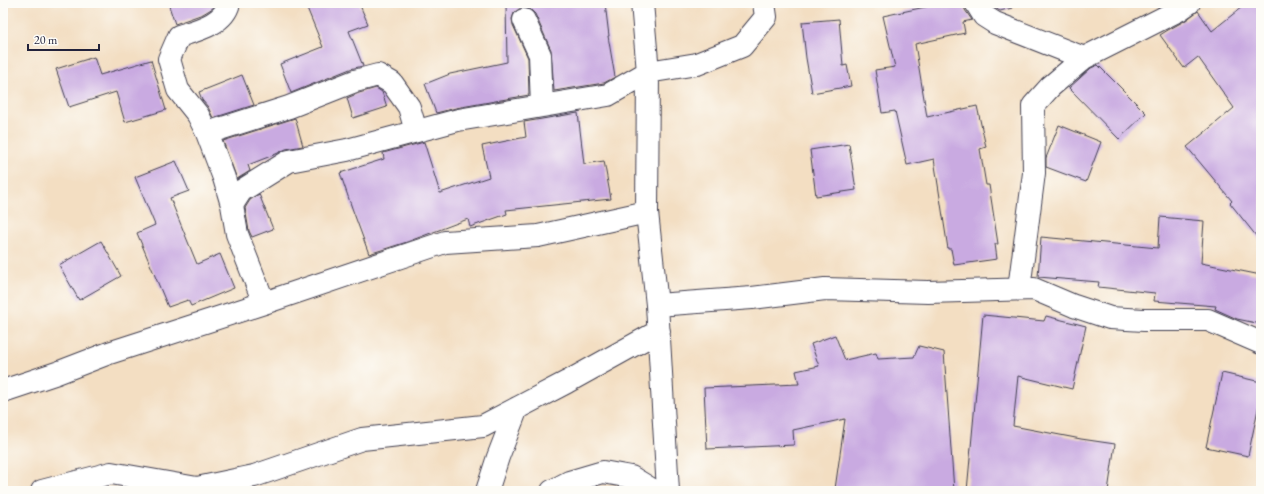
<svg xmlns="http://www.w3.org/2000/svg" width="1264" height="494" font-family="'EB Garamond',serif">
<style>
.building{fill:#c9aae1}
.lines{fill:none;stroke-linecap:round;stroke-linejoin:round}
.minor-casing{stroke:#413e4f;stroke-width:24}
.minor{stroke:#fff;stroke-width:22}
</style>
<rect width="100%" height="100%" fill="#fdfcf7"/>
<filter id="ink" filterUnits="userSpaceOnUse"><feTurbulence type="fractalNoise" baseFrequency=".025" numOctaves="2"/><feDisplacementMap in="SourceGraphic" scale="8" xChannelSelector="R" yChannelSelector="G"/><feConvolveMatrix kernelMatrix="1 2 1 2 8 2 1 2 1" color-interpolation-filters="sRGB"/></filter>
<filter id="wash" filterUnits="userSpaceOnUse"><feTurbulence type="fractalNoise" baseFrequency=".012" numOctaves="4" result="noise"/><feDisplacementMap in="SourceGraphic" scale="16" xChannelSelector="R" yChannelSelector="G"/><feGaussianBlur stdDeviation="0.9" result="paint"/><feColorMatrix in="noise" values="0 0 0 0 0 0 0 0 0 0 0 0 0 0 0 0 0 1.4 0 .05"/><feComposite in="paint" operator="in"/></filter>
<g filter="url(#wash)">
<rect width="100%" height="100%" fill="#f3dec2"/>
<g id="blocks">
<!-- building -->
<path class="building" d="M 168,3 L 216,3 L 213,8 L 203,14 L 175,24 Z
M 305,3 L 359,3 L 368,24 L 349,31 L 363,66 L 350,69 L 291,93 L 280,64 L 323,47 Z
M 506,3 L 605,3 L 609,36 L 608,36 L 615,77 L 604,83 L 554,91 L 551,50 L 535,14 L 531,10 L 526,8 L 519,9 L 514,13 L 512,19 L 513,25 L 528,58 L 529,95 L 456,108 L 436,113 L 425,84 L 450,74 L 507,62 Z
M 944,3 L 964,3 L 965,10 L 972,20 L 963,22 L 965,33 L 915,44 L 927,117 L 977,106 L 986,147 L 980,149 L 986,185 L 989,185 L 998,244 L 995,244 L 997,259 L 954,265 L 951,249 L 948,249 L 934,159 L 907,165 L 895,111 L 882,113 L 875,70 L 895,67 L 883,16 Z
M 991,3 L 1011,3 L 1012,8 L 1000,11 L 993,7 Z
M 1247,3 L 1261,3 L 1261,242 L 1230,203 L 1232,201 L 1187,147 L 1234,108 L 1198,57 L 1184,68 L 1160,35 L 1168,30 L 1186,20 L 1198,11 L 1212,31 Z
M 839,19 L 843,66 L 847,65 L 851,86 L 812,93 L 806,58 L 802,22 Z
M 94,57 L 100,75 L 151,60 L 166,110 L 125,122 L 116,92 L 69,107 L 56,69 Z
M 1098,65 L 1146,113 L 1119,139 L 1069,88 L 1091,68 Z
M 242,75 L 254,105 L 213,118 L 208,107 L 202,100 L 199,92 Z
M 376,88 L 382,92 L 387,107 L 353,118 L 347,98 L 359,93 Z
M 578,113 L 584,164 L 604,161 L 611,199 L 506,210 L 507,214 L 470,227 L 468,219 L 407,242 L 369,254 L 352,208 L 340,173 L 384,159 L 383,153 L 424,142 L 440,193 L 489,177 L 482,146 L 526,137 L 524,122 Z
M 295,118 L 303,146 L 286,149 L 276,154 L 248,165 L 250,171 L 237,179 L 223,141 Z
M 1059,125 L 1101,142 L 1086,182 L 1046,167 L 1046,158 Z
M 849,144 L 856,190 L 816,196 L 810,150 Z
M 176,161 L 189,191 L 170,198 L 197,264 L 220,254 L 234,288 L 191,306 L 188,300 L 168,307 L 137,233 L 155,225 L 135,177 Z
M 259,194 L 273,229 L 252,237 L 249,231 L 245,208 L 250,200 Z
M 1160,217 L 1204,221 L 1201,263 L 1261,275 L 1261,324 L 1237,319 L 1215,309 L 1216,306 L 1154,301 L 1155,293 L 1098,287 L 1099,282 L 1038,277 L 1041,237 L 1158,248 Z
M 101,241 L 121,276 L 79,300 L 59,265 Z
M 983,315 L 1044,321 L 1046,316 L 1086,326 L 1072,389 L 1018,376 L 1013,426 L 1081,439 L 1115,444 L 1108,491 L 967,491 Z
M 835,335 L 845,360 L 876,353 L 878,359 L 914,357 L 919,346 L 944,352 L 954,491 L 851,491 L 835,489 L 845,419 L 793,430 L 794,445 L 707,449 L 704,388 L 799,384 L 796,371 L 819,366 L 811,344 Z
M 1222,373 L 1261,382 L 1261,395 L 1248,456 L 1206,447 Z"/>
</g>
</g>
<g filter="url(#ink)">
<use href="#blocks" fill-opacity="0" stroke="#413e4f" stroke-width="1"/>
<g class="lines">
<!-- minor casing -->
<g class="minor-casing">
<path id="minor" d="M 229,3 C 224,24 198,30 179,36 L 169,59 L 178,90 L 198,115 L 207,133 L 224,178 L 232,205
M 642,3 L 648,72 L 647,212 L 657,305 L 668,491
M 976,3 L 984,16 L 995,23 L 1084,58
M 524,20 L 540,55 L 542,106
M 207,133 L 289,107 L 355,81 L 378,75 L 392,83 L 409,107 L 416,131
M 1019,289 L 1034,173 L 1033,106 L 1050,87 L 1084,58 L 1179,10 L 1189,3
M 264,303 L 237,234 L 232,205 L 241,191 L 289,161 L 347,150 L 458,120 L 608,95 L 648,72 L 697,64 L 742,46 L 766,17 L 764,3
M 657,305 L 752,298 L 825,289 L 928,292 L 1034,289 L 1074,306 L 1110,318 L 1144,320 L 1208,320 L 1261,343
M 3,391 L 57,373 L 109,353 L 264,303 L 445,242 L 538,236 L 647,212
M 42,491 L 111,473 L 197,488 L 254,476 L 362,439 L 483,426 L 567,382 L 659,331
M 487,491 L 498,457 L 517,408
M 552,491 L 569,482 L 603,472 L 631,477 L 654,491"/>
</g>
<!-- minor -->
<use href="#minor" class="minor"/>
</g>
</g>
<!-- margin -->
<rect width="1264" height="494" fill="none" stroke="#fdfcf7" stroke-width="16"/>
<!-- scale -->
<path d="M28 44v6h71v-6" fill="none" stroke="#22223b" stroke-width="2"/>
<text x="34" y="44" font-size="12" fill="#22223b" stroke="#fdfcf7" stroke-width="3" paint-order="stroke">20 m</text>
</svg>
